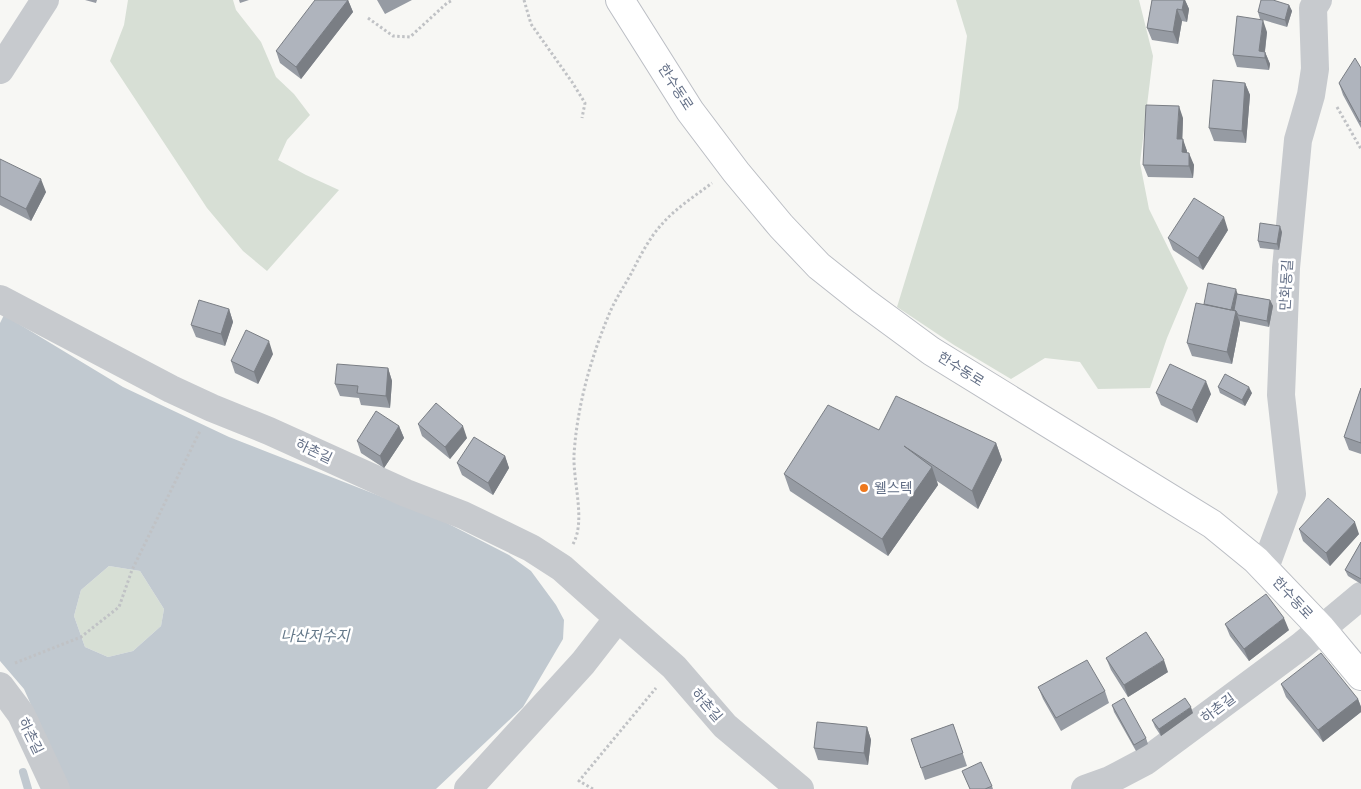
<svg xmlns="http://www.w3.org/2000/svg" width="1361" height="789" font-family="Helvetica,'Noto Sans KR',sans-serif">
<style>
.green{fill:#d7dfd5}
.water{fill:#c1c9d0;fill-rule:evenodd}
.lines{fill:none;stroke-linecap:round;stroke-linejoin:round}
.stream{stroke:#c1c9d0;stroke-width:8}
.secondary-casing{stroke:#bbbec4;stroke-width:30}
.path{stroke:#c0c2c5;stroke-width:3;stroke-dasharray:2.5 2.5;stroke-linecap:butt}
.street{stroke:#c7cace;stroke-width:28}
.secondary{stroke:#fff;stroke-width:28}
.wall{fill:#969ba3}
.shaded-wall{fill:#7a7e84}
.building{fill:#afb4bd;stroke:#7a7e84}
.poi-dot{fill:#ee781d;stroke:#fff;stroke-width:2}
.labels{text-anchor:middle;dominant-baseline:central;stroke-width:5;stroke-linejoin:round;paint-order:stroke}
.street-label{font-size:14px;fill:#647087;stroke:#fff}
.poi-label{font-size:14px;fill:#647087;stroke:#fff;text-anchor:start}
.water-label{font-size:15px;font-style:italic;fill:#65798a;stroke:#fff}
</style>
<rect width="100%" height="100%" fill="#f7f7f4"/>
<!-- green -->
<path class="green" d="M 128,0 L 233,0 L 236,10 L 261,42 L 276,77 L 294,94 L 310,115 L 287,140 L 278,160 L 306,175 L 339,190 L 267,271 L 243,251 L 207,208 L 110,61 L 124,25 Z
M 956,0 L 1139,0 L 1153,56 L 1140,163 L 1149,209 L 1188,288 L 1167,338 L 1150,388 L 1098,389 L 1080,362 L 1045,358 L 1011,379 L 954,345 L 897,307 L 958,108 L 967,36 Z
M 109,566 L 140,571 L 164,609 L 161,626 L 133,651 L 108,657 L 85,647 L 74,616 L 81,590 Z"/>
<!-- water -->
<path class="water" d="M 4,315 L 123,387 L 229,437 L 441,520 L 509,555 L 531,571 L 556,605 L 564,620 L 563,639 L 523,707 L 436,789 L 65,789 L 55,759 L 24,689 L 0,661 L 0,323 ZM 109,566 L 140,571 L 164,609 L 161,626 L 133,651 L 108,657 L 85,647 L 74,616 L 81,590 Z"/>
<g class="lines">
<!-- stream -->
<path class="stream" d="M 23,772 L 28,789"/>
<!-- secondary casing -->
<g class="secondary-casing">
<path id="secondary" d="M 620,0 L 690,111 L 736,172 L 781,226 L 819,266 L 863,301 L 931,351 L 1212,524 L 1256,560 L 1321,628 L 1361,676"/>
</g>
<!-- path -->
<path class="path" d="M 524,0 L 531,24 L 572,82 L 585,103 L 582,118
M 368,18 L 393,36 L 410,37 L 447,3 L 453,0
M 1337,107 L 1361,149
M 573,544 C 586,521 573,483 574,455 C 577,406 591,357 610,312 C 616,298 625,285 632,272 C 640,256 650,237 662,224 C 676,208 695,196 712,183
M 15,663 L 81,637 L 119,607 L 132,570 L 200,431
M 593,789 L 579,781 L 656,688"/>
<!-- street -->
<path class="street" d="M 0,70 L 45,0
M 0,299 L 171,389 L 212,408 L 269,431 L 406,493 L 463,515 L 531,548 L 562,568 L 618,618
M 1265,568 L 1292,494 L 1281,395 L 1286,268 L 1298,140 L 1311,95 L 1315,69 L 1313,8 L 1318,0
M 0,686 L 21,714 L 56,789
M 468,789 L 583,663 L 618,618 L 674,667 L 725,726 L 800,789
M 1085,789 L 1110,780 L 1146,761 L 1301,646 L 1361,596"/>
<!-- secondary -->
<use href="#secondary" class="secondary"/>
</g>
<!-- wall -->
<path class="wall" d="M 85,0 L 97,0 L 96,3 Z
M 239,0 L 249,0 L 240,3 Z
M 348,0 L 353,12 L 301,79 L 280,63 L 276,51 Z
M 377,0 L 412,0 L 385,14 Z
M 1152,0 L 1185,0 L 1189,9 L 1187,22 L 1182,21 L 1178,44 L 1152,40 L 1147,28 Z
M 1289,5 L 1292,11 L 1287,27 L 1260,19 L 1258,12 Z
M 1267,32 L 1265,52 L 1270,64 L 1269,70 L 1237,67 L 1233,55 Z
M 1361,68 L 1361,128 L 1343,95 L 1339,83 Z
M 1245,83 L 1250,95 L 1246,143 L 1214,141 L 1209,128 Z
M 1183,118 L 1182,139 L 1187,151 L 1187,153 L 1194,165 L 1193,178 L 1148,177 L 1143,165 Z
M 0,159 L 46,192 L 31,221 L 0,205 Z
M 1228,230 L 1203,270 L 1173,250 L 1168,238 Z
M 1282,232 L 1279,250 L 1260,248 L 1258,241 Z
M 1238,294 L 1270,300 L 1273,306 L 1269,327 L 1240,321 L 1240,323 L 1232,364 L 1192,356 L 1187,343 L 1204,304 Z
M 229,309 L 233,322 L 225,346 L 196,337 L 191,325 Z
M 273,354 L 258,384 L 235,373 L 231,361 Z
M 388,368 L 392,381 L 390,408 L 361,405 L 359,398 L 340,396 L 335,384 Z
M 1218,387 L 1252,393 L 1245,406 L 1220,393 Z
M 1361,388 L 1361,454 L 1349,450 L 1344,437 Z
M 1156,393 L 1211,394 L 1197,423 L 1161,405 Z
M 418,424 L 467,438 L 450,459 L 422,436 Z
M 399,426 L 404,438 L 384,468 L 361,453 L 357,441 Z
M 879,430 L 996,443 L 1002,460 L 978,509 L 937,481 L 938,485 L 888,556 L 790,491 L 784,474 Z
M 505,456 L 509,468 L 493,495 L 462,475 L 457,463 Z
M 1299,529 L 1359,534 L 1330,566 L 1303,541 Z
M 1361,542 L 1361,584 L 1348,576 L 1345,570 Z
M 1225,624 L 1289,630 L 1249,661 L 1230,636 Z
M 1106,658 L 1168,672 L 1128,697 L 1111,670 Z
M 1281,684 L 1358,699 L 1361,707 L 1361,712 L 1323,742 L 1286,697 Z
M 1038,687 L 1105,691 L 1109,703 L 1061,731 L 1043,699 Z
M 1112,705 L 1146,738 L 1148,744 L 1136,751 L 1114,712 Z
M 1193,713 L 1161,736 L 1155,727 L 1152,720 Z
M 953,724 L 967,766 L 925,780 L 911,739 Z
M 867,727 L 871,740 L 868,765 L 818,760 L 814,748 Z
M 962,771 L 992,786 L 993,789 L 970,789 Z"/>
<!-- shaded-wall -->
<path class="shaded-wall" d="M 348,0 L 353,12 L 301,79 L 296,67 Z
M 1184,0 L 1185,0 L 1189,9 L 1187,22 L 1182,10 Z
M 1289,5 L 1292,11 L 1287,27 L 1285,20 Z
M 1177,9 L 1182,21 L 1178,44 L 1173,32 Z
M 1263,20 L 1267,32 L 1264,58 L 1259,51 Z
M 1265,52 L 1270,64 L 1269,70 L 1265,58 Z
M 1245,83 L 1250,95 L 1246,143 L 1242,131 Z
M 1179,106 L 1183,118 L 1182,150 L 1183,139 L 1187,151 L 1186,165 L 1177,139 Z
M 1189,153 L 1194,165 L 1193,178 L 1189,166 Z
M 41,179 L 46,192 L 31,221 L 26,209 Z
M 1224,217 L 1228,230 L 1203,270 L 1198,258 Z
M 1280,226 L 1282,232 L 1279,250 L 1277,244 Z
M 1236,289 L 1238,295 L 1234,314 L 1231,312 Z
M 1270,300 L 1273,306 L 1269,327 L 1267,321 Z
M 229,309 L 233,322 L 225,346 L 221,334 Z
M 1236,311 L 1240,323 L 1232,364 L 1227,352 Z
M 269,341 L 273,354 L 258,384 L 254,372 Z
M 388,368 L 392,381 L 390,408 L 386,396 Z
M 1206,381 L 1211,394 L 1197,423 L 1192,410 Z
M 1249,387 L 1252,393 L 1245,406 L 1242,400 Z
M 399,426 L 404,438 L 384,468 L 380,456 Z
M 463,426 L 467,438 L 450,459 L 445,447 Z
M 996,443 L 1002,460 L 978,509 L 972,491 Z
M 505,456 L 509,468 L 493,495 L 488,483 Z
M 932,467 L 938,485 L 888,556 L 882,539 Z
M 1355,522 L 1359,534 L 1330,566 L 1326,553 Z
M 1284,618 L 1289,630 L 1249,661 L 1244,649 Z
M 1164,660 L 1168,672 L 1128,697 L 1124,685 Z
M 1358,699 L 1361,707 L 1361,712 L 1323,742 L 1318,730 Z
M 1191,707 L 1193,713 L 1161,736 L 1159,729 Z
M 867,727 L 871,740 L 868,765 L 864,753 Z"/>
<!-- building -->
<path class="building" d="M 315,0 L 348,0 L 296,67 L 276,51 Z
M 1152,0 L 1184,0 L 1182,10 L 1177,9 L 1173,32 L 1147,28 Z
M 1261,0 L 1273,0 L 1289,5 L 1285,20 L 1258,12 Z
M 1237,16 L 1263,20 L 1259,51 L 1265,52 L 1265,58 L 1233,55 Z
M 1355,58 L 1361,68 L 1361,121 L 1360,122 L 1339,83 Z
M 1213,80 L 1245,83 L 1242,131 L 1209,128 Z
M 1146,105 L 1179,106 L 1177,139 L 1183,139 L 1182,152 L 1189,153 L 1189,166 L 1143,165 Z
M 0,159 L 41,179 L 26,209 L 0,196 Z
M 1194,198 L 1224,217 L 1198,258 L 1168,238 Z
M 1260,223 L 1280,226 L 1277,244 L 1258,241 Z
M 1208,283 L 1236,289 L 1231,310 L 1204,304 Z
M 1237,294 L 1270,300 L 1267,321 L 1238,315 L 1236,311 L 1234,310 Z
M 199,300 L 229,309 L 221,334 L 191,325 Z
M 1196,303 L 1236,311 L 1227,352 L 1187,343 Z
M 246,330 L 269,341 L 254,372 L 231,361 Z
M 337,364 L 388,368 L 386,396 L 357,393 L 358,386 L 335,384 Z
M 1170,364 L 1206,381 L 1192,410 L 1156,393 Z
M 1225,374 L 1249,387 L 1242,400 L 1218,387 Z
M 1361,388 L 1361,443 L 1344,437 Z
M 896,396 L 996,443 L 972,491 L 904,446 L 932,467 L 882,539 L 784,474 L 828,405 L 879,430 Z
M 436,403 L 463,426 L 445,447 L 418,424 Z
M 376,411 L 399,426 L 380,456 L 357,441 Z
M 474,437 L 505,456 L 488,483 L 457,463 Z
M 1328,498 L 1355,522 L 1326,553 L 1299,529 Z
M 1361,542 L 1361,579 L 1345,570 Z
M 1266,594 L 1284,618 L 1244,649 L 1225,624 Z
M 1146,632 L 1164,660 L 1124,685 L 1106,658 Z
M 1321,653 L 1358,699 L 1318,730 L 1281,684 Z
M 1087,660 L 1105,691 L 1056,718 L 1038,687 Z
M 1124,698 L 1146,738 L 1134,745 L 1112,705 Z
M 1185,698 L 1191,707 L 1159,729 L 1152,720 Z
M 817,722 L 867,727 L 864,753 L 814,748 Z
M 953,724 L 963,753 L 921,768 L 911,739 Z
M 981,762 L 992,786 L 985,789 L 970,789 L 962,771 Z"/>
<!-- markers -->
<circle class="poi-dot" cx="864" cy="488" r="5"/>
<g class="labels">
<!-- street labels -->
<g class="street-label">
<text transform="translate(676 87) rotate(57)">한수동로</text>
<text transform="translate(1286 285) rotate(-87)">만화동길</text>
<text transform="translate(961 369) rotate(32)">한수동로</text>
<text transform="translate(314 451) rotate(25)">하촌길</text>
<text transform="translate(1293 598) rotate(47)">한수동로</text>
<text transform="translate(707 705) rotate(49)">하촌길</text>
<text transform="translate(1218 708) rotate(-37)">하촌길</text>
<text transform="translate(31 736) rotate(64)">하촌길</text>
</g>
<!-- poi labels -->
<g class="poi-label">
<text x="874" y="488">웰스텍</text>
</g>
<!-- water labels -->
<g class="water-label">
<text x="315" y="635">나산저수지</text>
</g>
</g>
</svg>
